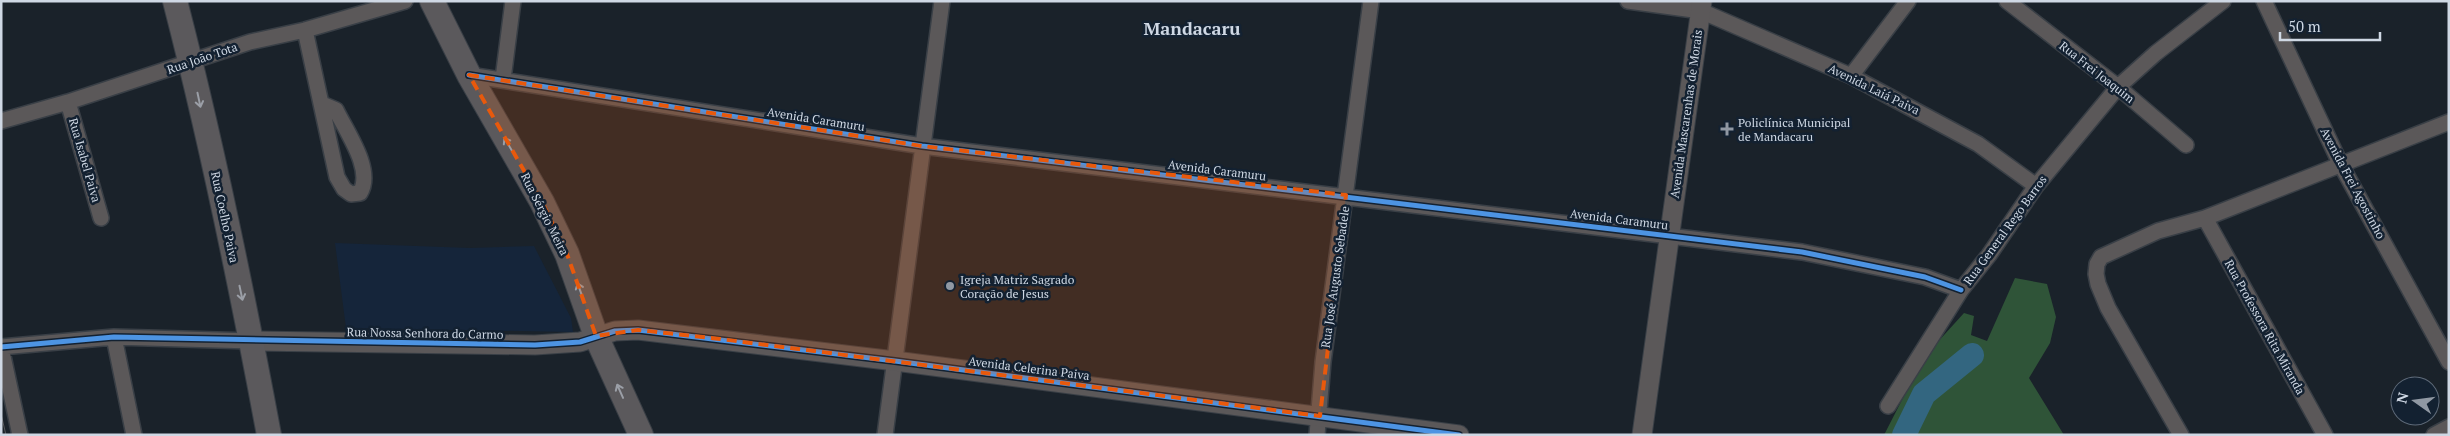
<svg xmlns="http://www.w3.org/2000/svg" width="2450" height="436" font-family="'PT Serif',serif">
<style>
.built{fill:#15253a}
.forest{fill:#2f5438}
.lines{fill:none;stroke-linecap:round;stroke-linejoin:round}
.river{stroke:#336680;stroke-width:24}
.minor-casing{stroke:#393f46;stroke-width:18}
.tertiary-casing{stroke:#393f46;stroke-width:21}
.primary-casing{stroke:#393f46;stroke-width:26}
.minor{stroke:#5b5859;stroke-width:15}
.tertiary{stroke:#5b5859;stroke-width:19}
.primary{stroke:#5b595c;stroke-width:24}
.tram{stroke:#56585b;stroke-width:1}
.cycleway-casing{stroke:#132131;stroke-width:8}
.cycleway{stroke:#4d94e3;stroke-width:5}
.oneway{stroke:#9b9fa7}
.marked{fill:#e8590c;fill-opacity:0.2;stroke:#e8590c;stroke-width:4;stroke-dasharray:10 6;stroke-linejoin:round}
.poi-dot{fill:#9098a3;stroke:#132131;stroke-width:2}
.labels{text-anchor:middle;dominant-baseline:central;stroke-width:5;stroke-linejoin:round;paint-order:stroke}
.street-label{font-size:12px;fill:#cfd8e4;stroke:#132131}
.poi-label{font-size:12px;fill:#cfd8e4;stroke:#132131;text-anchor:start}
.district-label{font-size:18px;font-weight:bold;fill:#cfd8e4;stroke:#132131}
</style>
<rect width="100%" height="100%" fill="#1a222a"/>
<!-- built -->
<path class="built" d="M 335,243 L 470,248 L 534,246 L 571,318 L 573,332 L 346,328 Z"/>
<!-- forest -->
<path class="forest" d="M 2015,278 L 2047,284 L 2056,317 L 2050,343 L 2029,378 L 2064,435 L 1884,435 L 1924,357 L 1964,313 L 1974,316 L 1971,335 L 1987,341 Z"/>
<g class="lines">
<!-- river -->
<path class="river" d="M 1904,435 L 1924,394 L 1972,355"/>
<!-- minor casing -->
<g class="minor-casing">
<path id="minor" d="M 1628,1 L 1701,11 L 1851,76 L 1978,144 L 2036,186
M 2007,1 L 2118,87 L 2186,145
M 2264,1 L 2340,163 L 2449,362
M 305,30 L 337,177 L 344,189 L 351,194 L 360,193 C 374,170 347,133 336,110 L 322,104
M 469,75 L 922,146 L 1802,252 L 1925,277 L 1961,290
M 1851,76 L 1908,1
M 503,79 L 513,1
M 68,102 L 101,218
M 1,121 L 68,102 L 250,42 L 305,30 L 405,1
M 2205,218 L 2325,435
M 114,337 L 134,435
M 1,347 L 114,337 L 252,341
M 1,347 L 20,435
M 1888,406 L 1961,290 L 1989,255 L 2036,186 L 2118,87 L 2156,53 L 2223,1
M 885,435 L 942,1
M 1317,435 L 1323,362 L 1371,1
M 2181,435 L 2108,308 L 2098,284 L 2096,274 L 2097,264 L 2101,257 L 2158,231 L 2205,218 L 2449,122
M 2434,435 L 2449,427"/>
</g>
<!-- tertiary casing -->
<g class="tertiary-casing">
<path id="tertiary" d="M 252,341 L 535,345 L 580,342 L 615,331 L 638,330 L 895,361 L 1459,435
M 1642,435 L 1702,1"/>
</g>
<!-- primary casing -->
<g class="primary-casing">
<path id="primary" d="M 175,1 C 212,144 242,290 269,435
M 432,1 L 469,75 L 542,202 L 567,254 L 596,336 L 641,435"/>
</g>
<!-- minor -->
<use href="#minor" class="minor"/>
<!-- tertiary -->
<use href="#tertiary" class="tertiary"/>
<!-- primary -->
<use href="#primary" class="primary"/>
<!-- tram -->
<path class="tram" d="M 1,414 L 6,435"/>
<!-- cycleway casing -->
<g class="cycleway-casing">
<path id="cycleway" d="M 469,75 L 922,146 L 1802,252 L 1925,277 L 1961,290
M 1,347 L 114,337 L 535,345 L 580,342 L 615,331 L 638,330 L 895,361 L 1459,435"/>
</g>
<!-- cycleway -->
<use href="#cycleway" class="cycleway"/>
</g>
<!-- one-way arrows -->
<defs><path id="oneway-shaft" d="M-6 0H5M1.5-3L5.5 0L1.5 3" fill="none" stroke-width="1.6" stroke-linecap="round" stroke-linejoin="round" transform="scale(1.25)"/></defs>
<g class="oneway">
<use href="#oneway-shaft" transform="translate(199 100) rotate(78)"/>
<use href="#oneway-shaft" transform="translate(508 144) rotate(-121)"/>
<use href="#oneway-shaft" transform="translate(580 290) rotate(-110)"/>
<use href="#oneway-shaft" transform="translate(241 293) rotate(78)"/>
<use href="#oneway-shaft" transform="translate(620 391) rotate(-114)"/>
</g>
<!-- marked area -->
<path class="marked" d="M 469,75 L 922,146 L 1346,195 L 1320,416 L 720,339 L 638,330 L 596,336 L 567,254 L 542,202 Z"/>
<!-- markers -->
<g class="poi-dot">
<path d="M1724.5 121.5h5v5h5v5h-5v5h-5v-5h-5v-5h5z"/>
<circle cx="950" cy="286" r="5"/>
</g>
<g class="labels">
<!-- street labels -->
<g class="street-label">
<text transform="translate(202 58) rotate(-19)">Rua João Tota</text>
<text transform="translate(2097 72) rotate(38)">Rua Frei Joaquim</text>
<text transform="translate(1874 89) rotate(26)">Avenida Laiá Paiva</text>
<text transform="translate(1686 114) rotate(-82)">Avenida Mascarenhas de Morais</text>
<text transform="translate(816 119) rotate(9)">Avenida Caramuru</text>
<text transform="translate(85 160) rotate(74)">Rua Isabel Paiva</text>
<text transform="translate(1217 170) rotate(7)">Avenida Caramuru</text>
<text transform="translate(2353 183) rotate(62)">Avenida Frei Agostinho</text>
<text transform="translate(545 214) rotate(63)">Rua Sérgio Meira</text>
<text transform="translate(225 217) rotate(78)">Rua Coelho Paiva</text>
<text transform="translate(1619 219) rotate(7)">Avenida Caramuru</text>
<text transform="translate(2005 230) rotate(-54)">Rua General Rego Barros</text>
<text transform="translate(1335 277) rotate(-82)">Rua José Augusto Sebadele</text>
<text transform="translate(2265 327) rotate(61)">Rua Professora Rita Miranda</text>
<text transform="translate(425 333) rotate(1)">Rua Nossa Senhora do Carmo</text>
<text transform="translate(1029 368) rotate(7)">Avenida Celerina Paiva</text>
</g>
<!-- poi labels -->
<g class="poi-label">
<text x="1738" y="122">Policlínica Municipal<tspan x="1738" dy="14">de Mandacaru</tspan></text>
<text x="960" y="279">Igreja Matriz Sagrado<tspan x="960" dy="14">Coração de Jesus</tspan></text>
</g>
<!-- district labels -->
<g class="district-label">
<text x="1192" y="28">Mandacaru</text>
</g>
</g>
<!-- border -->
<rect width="2450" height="436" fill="none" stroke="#cfd8e4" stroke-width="5"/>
<!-- north arrow -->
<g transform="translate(2415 401) rotate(284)"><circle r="24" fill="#132131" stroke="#5e6a79"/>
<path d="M0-4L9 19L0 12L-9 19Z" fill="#9098a3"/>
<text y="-8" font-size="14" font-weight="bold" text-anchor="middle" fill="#cfd8e4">N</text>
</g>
<!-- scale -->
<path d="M2280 32v8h100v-8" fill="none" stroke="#cfd8e4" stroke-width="2.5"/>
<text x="2288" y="32" font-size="15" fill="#cfd8e4" stroke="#132131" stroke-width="4" paint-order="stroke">50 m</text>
</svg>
